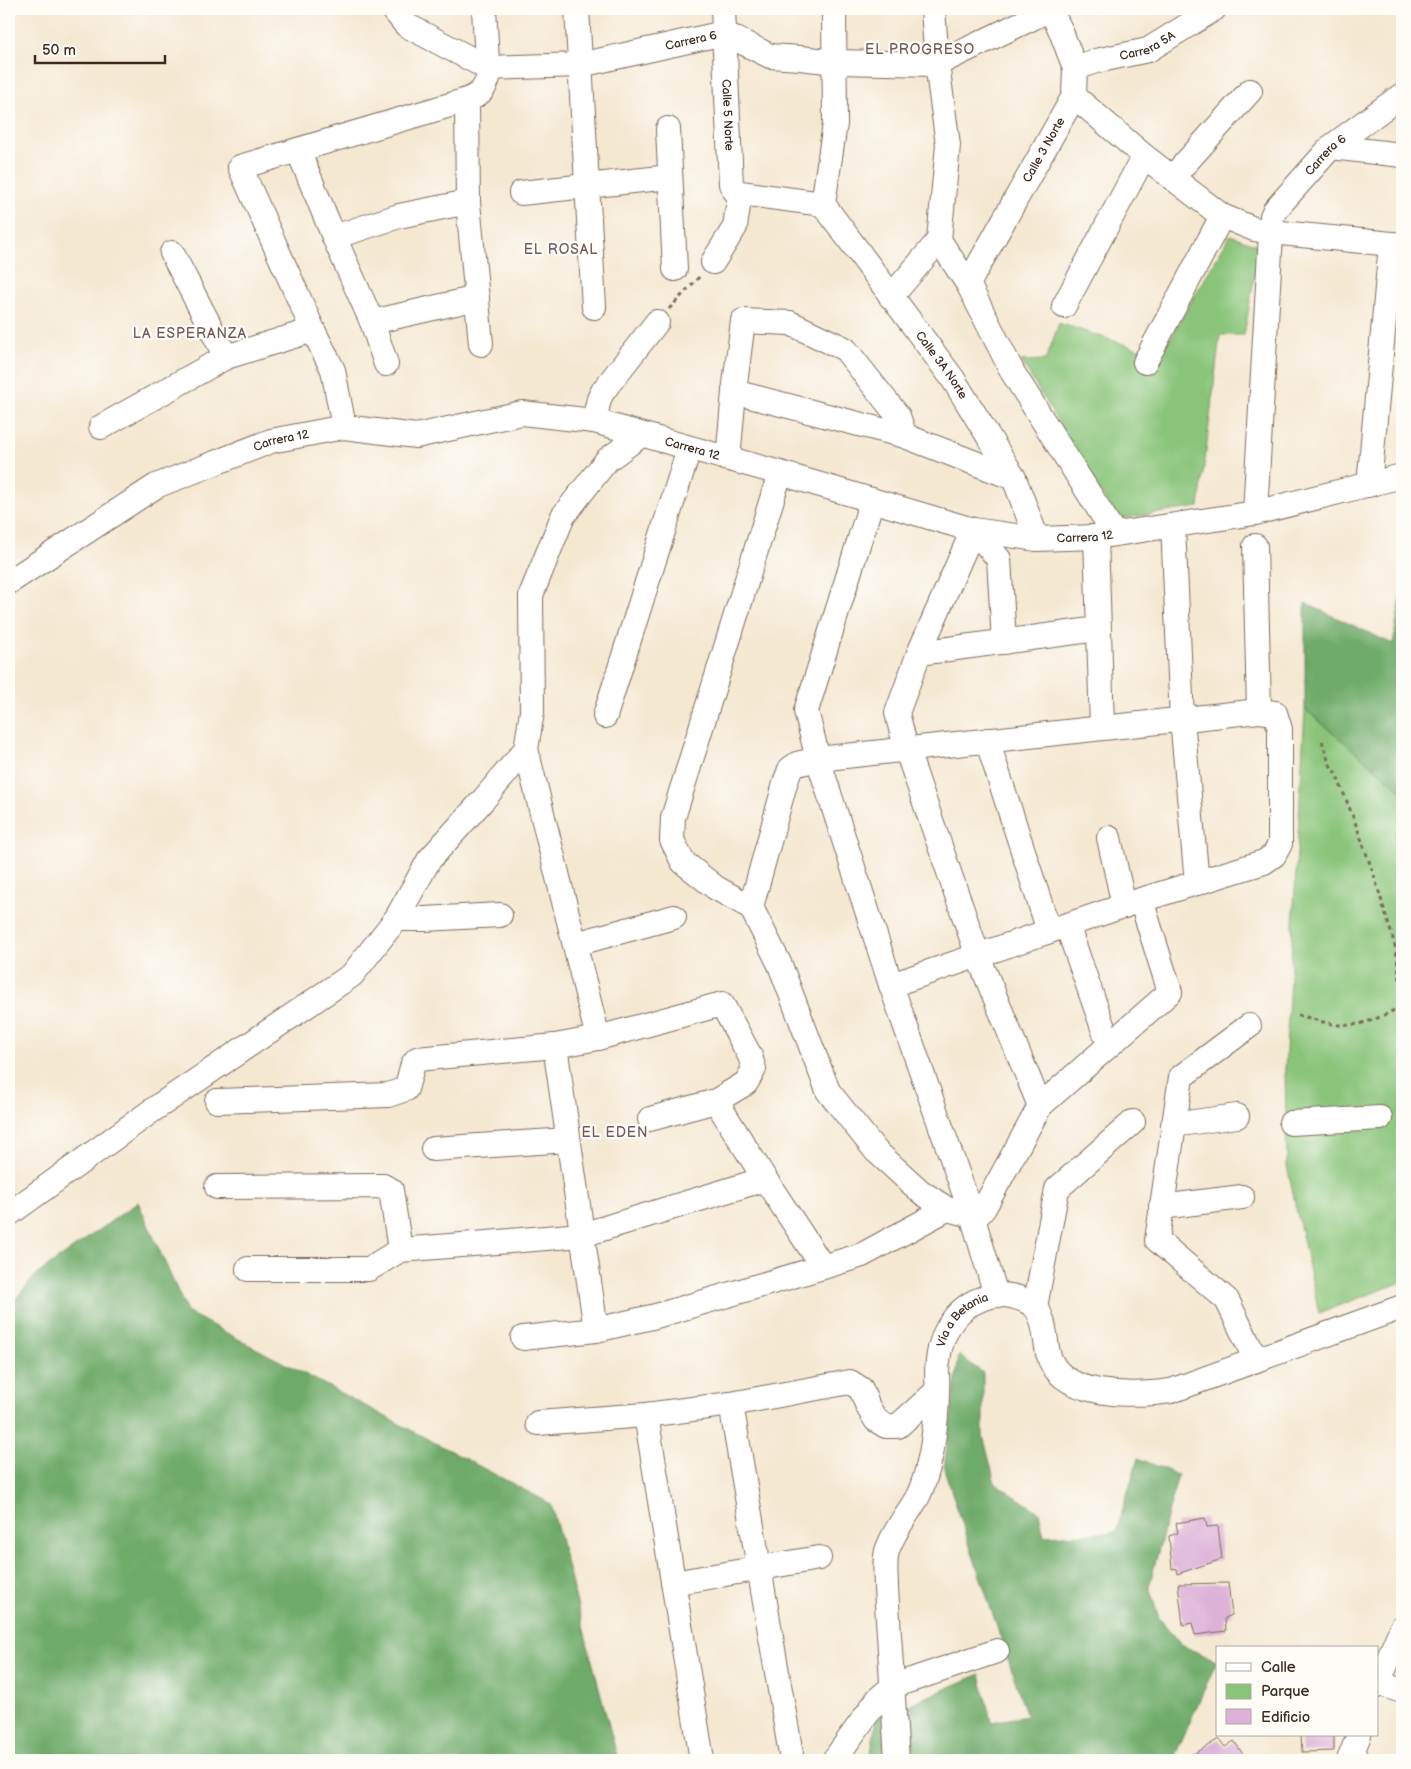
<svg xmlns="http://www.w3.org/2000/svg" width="1411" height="1769" font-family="'Balsamiq Sans',sans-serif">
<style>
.green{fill:#89c479;stroke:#62774c}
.forest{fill:#6eaa69;stroke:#546a44}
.building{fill:#ddb1d8}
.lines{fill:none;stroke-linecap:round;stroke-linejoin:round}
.minor-casing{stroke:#7c6c5d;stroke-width:26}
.path{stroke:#7c6c5d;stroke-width:3;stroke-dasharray:4 4;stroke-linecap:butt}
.minor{stroke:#fff;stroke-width:24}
.labels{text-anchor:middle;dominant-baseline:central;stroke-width:4.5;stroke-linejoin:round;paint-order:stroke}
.street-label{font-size:12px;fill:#3b2a1e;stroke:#fdfcf7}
.neighbourhood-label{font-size:14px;letter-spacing:1px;fill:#74595f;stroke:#fdfcf7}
</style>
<rect width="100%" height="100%" fill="#fdfcf7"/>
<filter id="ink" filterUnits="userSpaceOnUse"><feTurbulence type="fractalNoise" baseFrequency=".02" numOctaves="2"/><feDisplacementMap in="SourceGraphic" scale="10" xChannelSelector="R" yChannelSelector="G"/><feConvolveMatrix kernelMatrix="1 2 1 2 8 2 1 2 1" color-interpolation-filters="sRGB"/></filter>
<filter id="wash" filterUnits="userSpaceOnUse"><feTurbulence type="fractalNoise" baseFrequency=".0096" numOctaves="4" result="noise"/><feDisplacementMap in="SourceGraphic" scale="20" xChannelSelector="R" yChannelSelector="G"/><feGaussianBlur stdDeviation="1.12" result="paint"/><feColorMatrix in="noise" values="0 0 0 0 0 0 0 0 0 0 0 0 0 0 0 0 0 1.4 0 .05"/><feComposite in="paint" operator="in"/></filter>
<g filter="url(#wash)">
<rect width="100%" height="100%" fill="#f4e8d1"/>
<!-- green -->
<path class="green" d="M 1230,235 L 1260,246 L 1244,335 L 1220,335 L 1199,507 L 1117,519 L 1021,361 L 1046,360 L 1059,323 L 1160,356 Z
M 1305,709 L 1402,791 L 1402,1282 L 1319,1313 L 1287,1166 L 1285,1069 Z"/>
<!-- forest -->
<path class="forest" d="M 1402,589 L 1402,791 L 1305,709 L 1305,603 L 1393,644 Z
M 138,1202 L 187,1312 L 551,1504 L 618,1760 L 9,1760 L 9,1307 L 36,1275 Z
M 959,1355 L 983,1373 L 983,1435 L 995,1483 L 1039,1512 L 1044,1536 L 1116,1532 L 1138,1458 L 1178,1475 L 1149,1587 L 1159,1618 L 1181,1645 L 1217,1661 L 1173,1760 L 1110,1760 L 1101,1758 L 1099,1760 L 870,1760 L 876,1719 L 980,1674 L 991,1722 L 1027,1716 L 944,1469 Z"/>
<g id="blocks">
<!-- building -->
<path class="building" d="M 1205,1518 L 1207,1527 L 1218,1526 L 1222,1559 L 1177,1574 L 1176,1568 L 1172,1569 L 1169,1536 L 1178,1533 L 1176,1523 Z
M 1228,1583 L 1232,1615 L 1225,1618 L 1226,1631 L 1195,1635 L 1192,1623 L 1183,1625 L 1178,1584 Z
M 1301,1735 L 1334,1735 L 1334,1751 L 1302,1752 Z
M 1219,1739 L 1225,1747 L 1234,1741 L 1247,1760 L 1184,1760 Z"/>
</g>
</g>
<g filter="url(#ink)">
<use href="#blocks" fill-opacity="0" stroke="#7c6c5d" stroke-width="1"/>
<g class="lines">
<!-- minor casing -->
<g class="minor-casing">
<g id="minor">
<path id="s1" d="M 393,9 L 406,25 L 488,68 L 580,65 L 724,33 L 770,56 L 800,58 L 835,62 L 937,64 L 1051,9"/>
<path d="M 577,9 L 594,307"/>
<path id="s2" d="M 723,9 L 731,184 L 734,190 L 740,193 L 823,204"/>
<path id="s3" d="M 1075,68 L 1096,61 L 1148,50 L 1214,9"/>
<path d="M 1074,96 L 1144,156 L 1222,216 L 1254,229 L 1271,232 L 1402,245"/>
<path d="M 467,100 L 468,202 L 481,344"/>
<path d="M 668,129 L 675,269"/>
<path d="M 1331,147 L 1402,155"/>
<path d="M 298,150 L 334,237 L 372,322 L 386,364"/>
<path d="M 1172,178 L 1250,91"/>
<path d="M 521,193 L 670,177"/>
<path id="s4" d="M 823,204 L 953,379 L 1014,478 L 1037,539"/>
<path d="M 823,204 L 835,124 L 834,9"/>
<path d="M 334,237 L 399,216 L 468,202"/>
<path d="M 939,240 L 968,284 L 1013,373 L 1114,533"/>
<path d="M 172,253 L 226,357"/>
<path d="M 713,262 L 735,227 L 740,193"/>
<path id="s5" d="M 968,284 L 1074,96 L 1075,68 L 1060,29 L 1050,9"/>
<path d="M 891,297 L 939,240 L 948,145 L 937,64 L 933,9"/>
<path d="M 1064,306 L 1144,156"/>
<path d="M 372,322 L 477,298"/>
<path d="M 1145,362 L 1222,216"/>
<path d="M 734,392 L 905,436 L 1014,478"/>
<path d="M 594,421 L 599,399 L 603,391 L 657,322"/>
<path d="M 101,427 L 226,357 L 313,330"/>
<path d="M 344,427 L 333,370 L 313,330 L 240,167 L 467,100 C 479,95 484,91 488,78 L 484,9"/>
<path d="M 728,459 L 734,392 L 743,321 L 790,323 L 845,349 L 898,416 L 905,436"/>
<path d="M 780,473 L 673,818 L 672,840 L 683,862 L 716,888 L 751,907 L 780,965 L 828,1091 L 876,1151 L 921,1192 L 947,1209 L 972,1215 L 980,1213 L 984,1208 L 1040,1106 L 1170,992 L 1141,900"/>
<path d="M 1369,485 L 1391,244"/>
<path d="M 872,500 L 806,711 L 818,759 L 891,985 L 972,1215 L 996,1295"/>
<path id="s6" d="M 1255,513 L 1272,216 L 1275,210 L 1331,147 L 1402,95"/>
<path d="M 1173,526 L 1182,719 L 1197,883"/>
<path d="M 1096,537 L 1102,727"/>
<path d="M 1255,546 L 1259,711"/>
<path id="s7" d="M 9,582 L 156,486 L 271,441 L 344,427 L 416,436 L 522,413 L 594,421 L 780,473 L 973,530 L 1037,539 L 1096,537 L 1255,513 L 1402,476"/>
<path d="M 1004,642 L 999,559 L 973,530 L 919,653 L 897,713 L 906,748 L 978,956 L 1040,1106"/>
<path d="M 919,653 L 1098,629"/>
<path d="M 605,716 L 689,449"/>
<path d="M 987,740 L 1049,931"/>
<path d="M 526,749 L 598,1038"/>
<path d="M 1109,838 L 1124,906"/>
<path d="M 751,907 L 786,780 L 790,769 L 797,764 L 818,759 L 1259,711 L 1275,713 L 1280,729 L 1280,844 L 1274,855 L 1264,862 L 1141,900 L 891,985"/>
<path d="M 396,919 L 424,919 L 500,915"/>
<path d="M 1067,925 L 1109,1045"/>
<path d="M 575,944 L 674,917"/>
<path d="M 1249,1026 L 1181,1077 L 1157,1240 L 1227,1300 L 1256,1360"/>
<path d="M 555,1046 L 596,1330"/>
<path d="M 217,1101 L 388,1095 L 406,1089 L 413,1064 L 417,1059 L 555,1046 L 598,1038 L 722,1004 L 750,1056 L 754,1069 L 746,1083 L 716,1101 L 650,1119"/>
<path d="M 716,1101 L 765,1179 L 823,1267"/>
<path d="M 1291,1123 L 1380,1118"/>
<path d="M 1173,1125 L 1237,1116"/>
<path d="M 433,1149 L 568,1140"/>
<path d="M 217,1187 L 383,1186 L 391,1190 L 400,1250"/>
<path d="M 1161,1207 L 1242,1197"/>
<path d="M 9,1214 L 150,1112 L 352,975 L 396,919 L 429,860 L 484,799 L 526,749 L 532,712 L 531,595 L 563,516 L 607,460 L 641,435"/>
<path d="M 248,1269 L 369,1269 L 400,1250 L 582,1235 L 765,1179"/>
<path d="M 1035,1307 L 1057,1189 L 1133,1122"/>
<path d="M 523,1338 L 596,1330 L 656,1316 L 823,1267 L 862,1255 L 947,1209"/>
<path d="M 731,1404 L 792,1760"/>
<path d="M 646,1415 L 702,1760"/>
<path d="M 538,1423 L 646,1415 L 731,1404 L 850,1382 L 861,1389 L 868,1407 L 876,1420 L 886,1426 L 898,1426 L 937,1391"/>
<path d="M 673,1583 L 819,1558"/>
<path d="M 1378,1683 L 1402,1691"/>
<path d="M 1377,1686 L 1402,1627"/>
<path d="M 834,1760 L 878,1699 L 893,1686 L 997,1651"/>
<path id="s8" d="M 897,1760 L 886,1588 C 886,1576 884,1563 887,1551 C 893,1532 907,1515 917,1498 C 925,1483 929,1464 932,1448 C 935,1429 937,1410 937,1391 C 938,1381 936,1371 938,1361 C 941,1329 959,1303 991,1296 C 1004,1293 1023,1297 1034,1306 C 1045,1316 1045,1340 1048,1353 C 1059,1399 1134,1396 1171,1391 L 1402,1307"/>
<path d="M 1349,1760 L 1359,1735"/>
</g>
</g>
<!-- path -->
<path class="path" d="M 669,309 L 701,275
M 1322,741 L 1329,763 L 1336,774 L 1355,822 L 1374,875 L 1396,949 L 1402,996 L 1400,1077 L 1398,1110
M 1298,1015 C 1311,1018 1326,1024 1340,1025 C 1362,1027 1383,1016 1402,1006
M 1400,1123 L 1402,1139"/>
<!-- minor -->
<use href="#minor" class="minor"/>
</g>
</g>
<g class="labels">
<!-- street labels -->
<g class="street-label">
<text stroke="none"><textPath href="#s1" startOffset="319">Carrera 6</textPath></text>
<text stroke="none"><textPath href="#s3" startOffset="76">Carrera 5A</textPath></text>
<text stroke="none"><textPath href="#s2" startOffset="106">Calle 5 Norte</textPath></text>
<text stroke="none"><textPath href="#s5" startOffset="154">Calle 3 Norte</textPath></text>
<text stroke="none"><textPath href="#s6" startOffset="379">Carrera 6</textPath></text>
<text stroke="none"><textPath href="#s4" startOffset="200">Calle 3A Norte</textPath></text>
<text stroke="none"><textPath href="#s7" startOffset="309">Carrera 12</textPath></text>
<text stroke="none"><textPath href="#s7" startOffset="729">Carrera 12</textPath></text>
<text stroke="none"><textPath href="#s7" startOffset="1134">Carrera 12</textPath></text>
<text stroke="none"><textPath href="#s8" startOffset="461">Vía a Betania</textPath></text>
</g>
<!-- neighbourhood labels -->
<g class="neighbourhood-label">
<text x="920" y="49">EL PROGRESO</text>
<text x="561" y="249">EL ROSAL</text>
<text x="190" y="333">LA ESPERANZA</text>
<text x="615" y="1132">EL EDEN</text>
</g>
</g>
<!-- margin -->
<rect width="1411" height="1769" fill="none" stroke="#fdfcf7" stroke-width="30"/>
<!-- legend -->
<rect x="1216" y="1646" width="162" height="90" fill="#fdfcf7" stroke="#afa8a0"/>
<rect x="1226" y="1663" width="25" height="8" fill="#ffffff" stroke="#afa8a0"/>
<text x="1261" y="1672" font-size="15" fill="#3b2a1e">Calle</text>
<rect x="1226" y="1684" width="25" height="15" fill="#89c479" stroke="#afa8a0"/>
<text x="1261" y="1696" font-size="15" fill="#3b2a1e">Parque</text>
<rect x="1226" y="1709" width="25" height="15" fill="#ddb1d8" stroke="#afa8a0"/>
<text x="1261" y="1722" font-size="15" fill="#3b2a1e">Edificio</text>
<!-- scale -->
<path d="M35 55v8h130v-8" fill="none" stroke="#3b2a1e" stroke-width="2.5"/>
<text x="42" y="55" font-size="15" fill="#3b2a1e" stroke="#fdfcf7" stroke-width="4" paint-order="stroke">50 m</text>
</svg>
